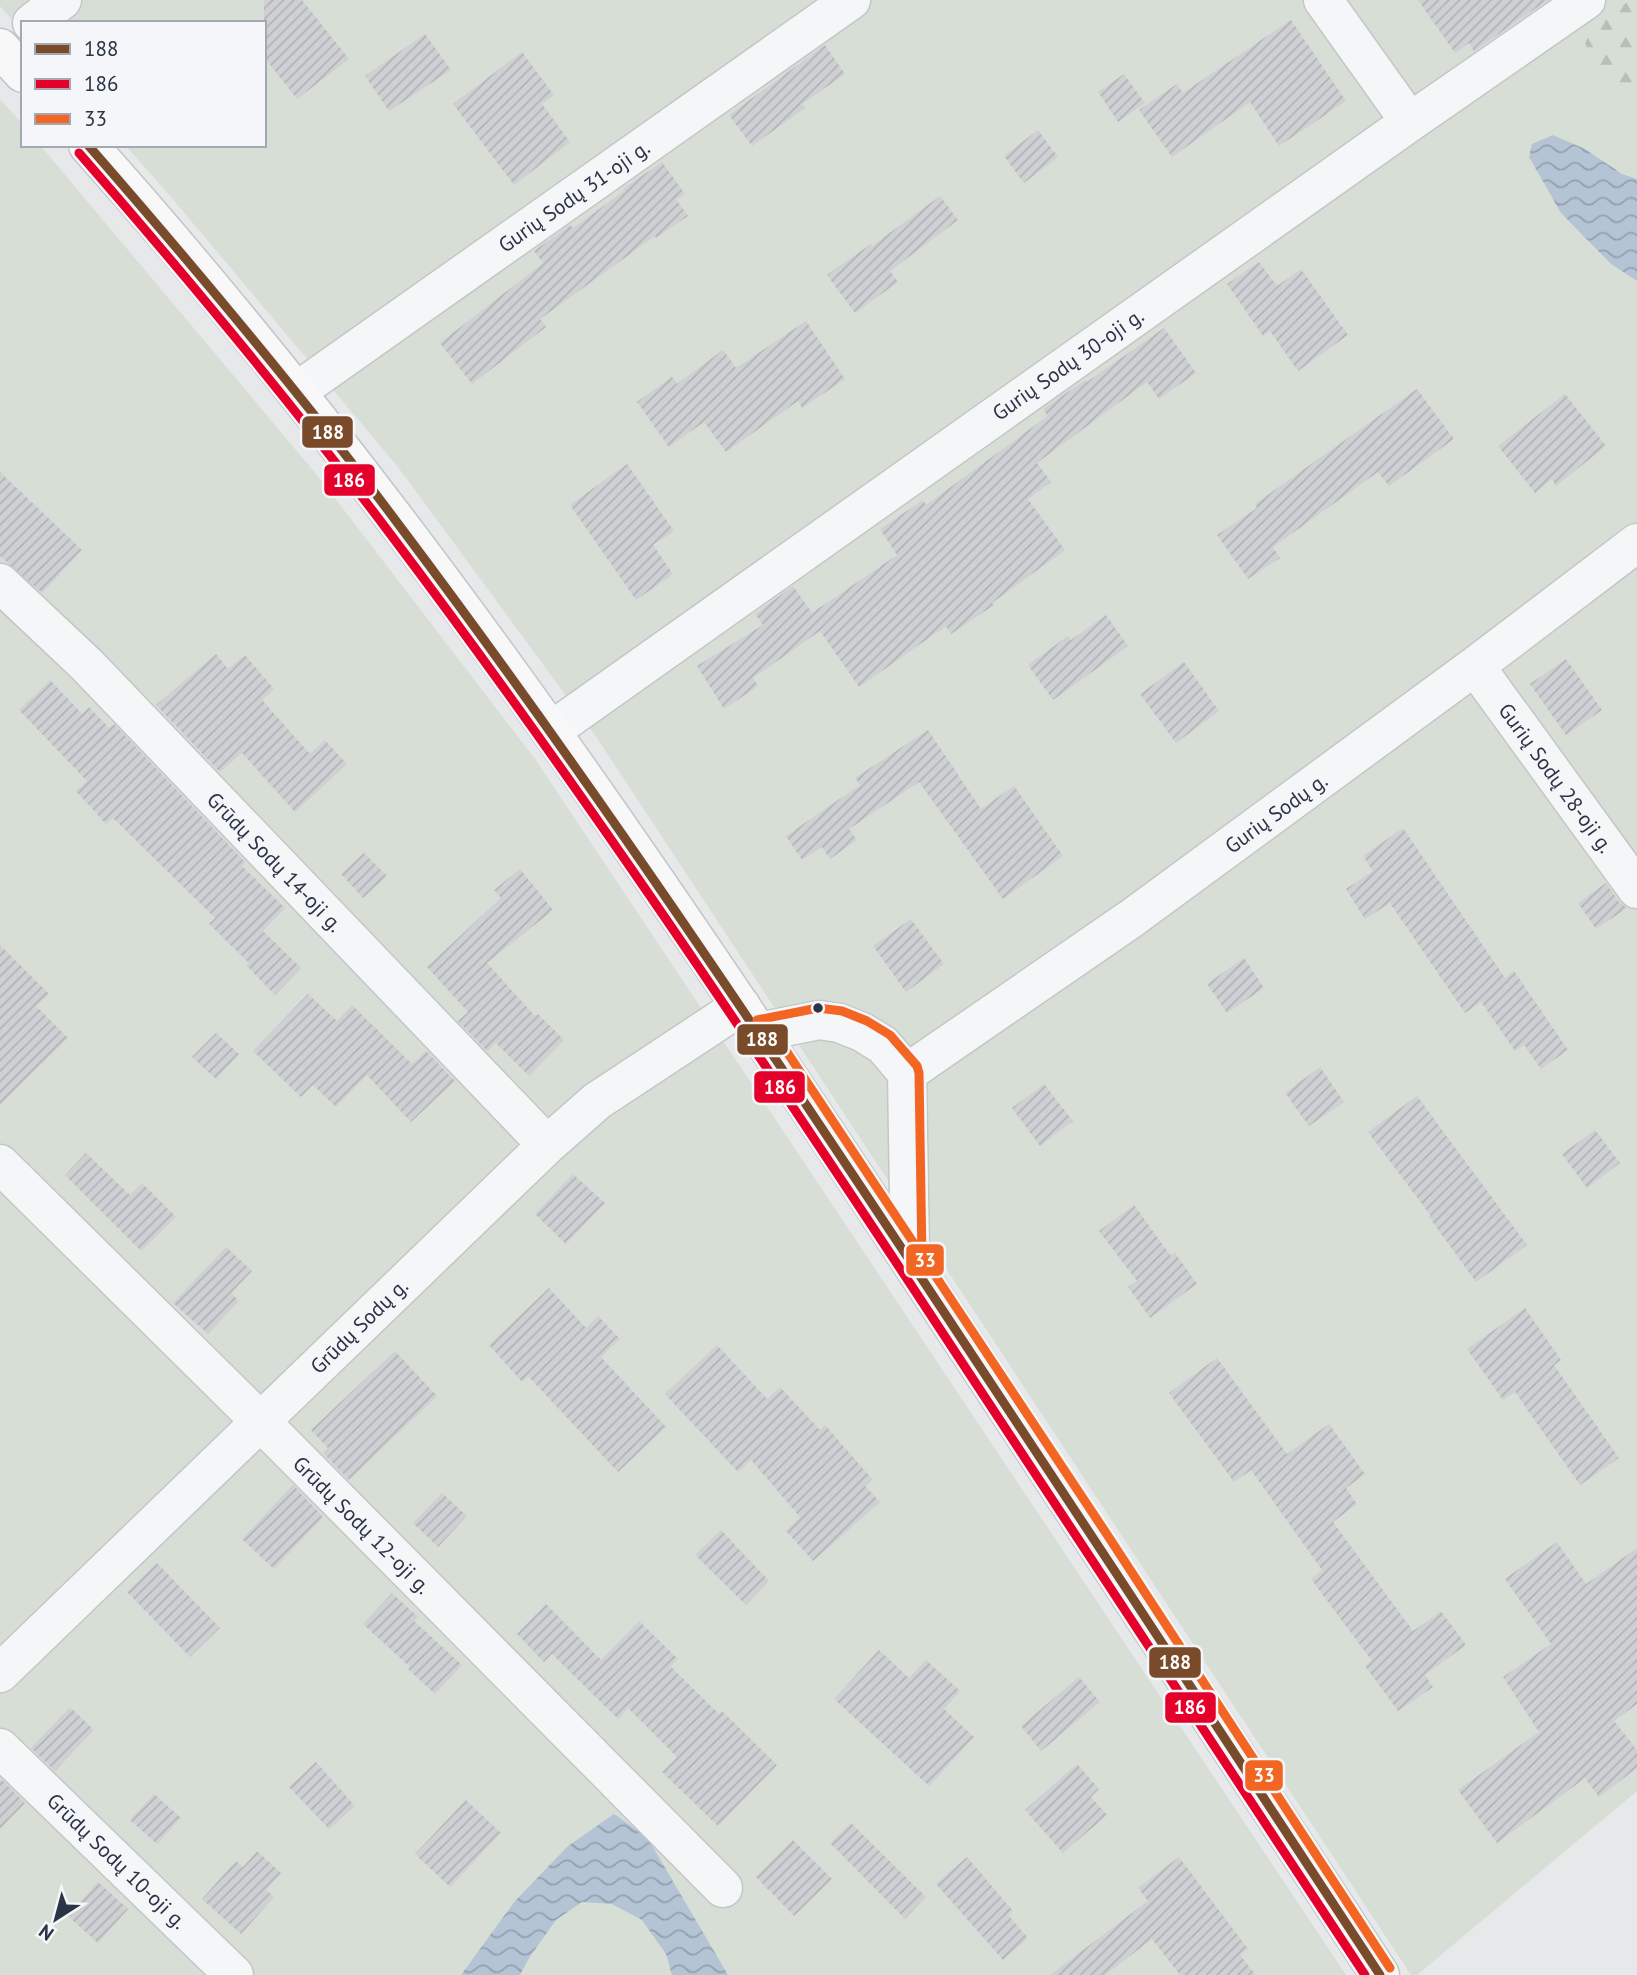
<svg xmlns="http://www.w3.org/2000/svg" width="1637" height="1975" font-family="'PT Sans',sans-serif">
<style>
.forest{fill:url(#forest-firs)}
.garden{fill:#d6ded6}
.water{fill:url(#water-waves)}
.building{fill:url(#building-hatch)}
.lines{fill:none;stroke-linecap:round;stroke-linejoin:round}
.minor-casing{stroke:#c4c6c8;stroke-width:41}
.major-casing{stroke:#c2c5c8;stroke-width:41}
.minor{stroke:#f5f6f7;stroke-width:38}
.major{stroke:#f8f8f8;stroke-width:38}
.bus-1-casing{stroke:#f4f6f9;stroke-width:14}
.bus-2-casing{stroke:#f4f6f9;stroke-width:14}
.bus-3-casing{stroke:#f4f6f9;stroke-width:14}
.bus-1{stroke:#7a4b2a;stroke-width:9}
.bus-2{stroke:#e4002b;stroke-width:9}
.bus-3{stroke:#f26522;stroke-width:9}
.bus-dot{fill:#2b3445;stroke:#f4f6f9;stroke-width:2.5}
.labels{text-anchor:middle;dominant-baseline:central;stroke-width:5;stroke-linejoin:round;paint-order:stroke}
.street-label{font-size:21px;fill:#2b3445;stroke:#f4f6f9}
.line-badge{stroke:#f4f6f9;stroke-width:2.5}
.badge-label{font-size:19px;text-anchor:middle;font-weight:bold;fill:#fff}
</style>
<defs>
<pattern id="forest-firs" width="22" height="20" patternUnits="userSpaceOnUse" patternTransform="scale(1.75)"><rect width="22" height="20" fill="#d6ded6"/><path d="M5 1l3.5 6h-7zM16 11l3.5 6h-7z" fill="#b8bfb9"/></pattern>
<pattern id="water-waves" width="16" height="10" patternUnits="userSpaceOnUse" patternTransform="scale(1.75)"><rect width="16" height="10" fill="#b4c4d5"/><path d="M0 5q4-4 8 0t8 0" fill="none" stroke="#93a0af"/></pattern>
<pattern id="building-hatch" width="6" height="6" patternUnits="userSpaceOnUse" patternTransform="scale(1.75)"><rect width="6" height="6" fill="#ced0d3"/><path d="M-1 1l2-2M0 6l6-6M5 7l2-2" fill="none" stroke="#b1b3b6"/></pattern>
</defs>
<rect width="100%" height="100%" fill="#e6e8ea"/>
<!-- forest -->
<path class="forest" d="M 1630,0 L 1637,0 L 1637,101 L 1591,62 L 1585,43 L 1593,26 Z"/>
<!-- garden -->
<path class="garden" d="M 0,0 L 1630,0 L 1593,26 L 1585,43 L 1591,62 L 1637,101 L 1637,1791 L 1417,1975 L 1411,1975 L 595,735 L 398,467 L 171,197 L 125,145 L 264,145 L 264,23 L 23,23 L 23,32 L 0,6 Z
M 0,99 L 23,125 L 23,145 L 40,145 L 321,480 L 535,759 L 1346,1975 L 0,1975 Z"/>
<!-- water -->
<path class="water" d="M 1553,135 L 1585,149 L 1622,174 L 1637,179 L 1637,281 L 1611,264 L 1561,213 L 1529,157 L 1532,144 Z
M 614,1814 L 647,1837 L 728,1975 L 672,1975 L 666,1954 L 642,1920 L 612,1904 L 582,1902 L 556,1920 L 529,1958 L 520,1975 L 461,1975 L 515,1901 L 568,1846 Z"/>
<!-- building -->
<path class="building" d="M 264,0 L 302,0 L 349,59 L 297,99 L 264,57 Z
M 1418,0 L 1548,0 L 1474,51 L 1469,43 L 1455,53 Z
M 1291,20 L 1346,101 L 1279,146 L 1250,102 L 1172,157 L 1139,110 L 1177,84 L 1183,93 Z
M 425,34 L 451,70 L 389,111 L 365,76 Z
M 825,45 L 845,74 L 802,104 L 805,108 L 752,146 L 729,115 Z
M 522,52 L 554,95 L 542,104 L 570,142 L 514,185 L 453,104 Z
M 1124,74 L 1145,103 L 1118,122 L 1098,92 Z
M 1038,130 L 1058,157 L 1024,183 L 1004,156 Z
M 662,162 L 685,194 L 676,199 L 688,216 L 656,238 L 655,236 L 540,319 L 546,327 L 472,384 L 440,343 L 543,263 L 534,251 L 570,225 L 573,228 L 624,191 L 623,189 Z
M 940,196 L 958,220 L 890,271 L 898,282 L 855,313 L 827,275 L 871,244 L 872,246 Z
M 1259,262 L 1277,286 L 1301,269 L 1348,335 L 1298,371 L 1270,331 L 1263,336 L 1227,284 Z
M 806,321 L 845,379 L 802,408 L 798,401 L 726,452 L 704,422 L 669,447 L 637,402 L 672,377 L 677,384 L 723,350 L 736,368 Z
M 1164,328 L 1196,373 L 1159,399 L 1147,382 L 1037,463 L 1051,482 L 1028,499 L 1065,550 L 992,603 L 994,605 L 951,634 L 946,626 L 859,687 L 820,631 L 753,678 L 758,686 L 724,709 L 697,666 L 763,625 L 755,614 L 793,586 L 812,613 L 897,555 L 880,529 L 923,500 L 926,505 L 1048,416 L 1043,409 L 1085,380 L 1087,382 Z
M 1417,389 L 1454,439 L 1389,486 L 1378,472 L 1273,547 L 1280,558 L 1248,579 L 1217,535 L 1257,508 L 1255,504 Z
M 1565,394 L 1606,446 L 1556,486 L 1552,479 L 1535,493 L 1498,446 Z
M 627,464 L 674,531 L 653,545 L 673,574 L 636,600 L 570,505 Z
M 0,472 L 82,550 L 42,593 L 0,556 Z
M 1106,615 L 1128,646 L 1053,700 L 1028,665 L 1068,636 L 1071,640 Z
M 216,654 L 228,669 L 245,655 L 274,689 L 262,700 L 310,754 L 325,740 L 347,764 L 295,812 L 242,753 L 220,772 L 156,705 Z
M 1566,659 L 1602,710 L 1566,735 L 1530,684 Z
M 1184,662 L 1219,711 L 1176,743 L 1140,694 Z
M 50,680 L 82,714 L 89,707 L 109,728 L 114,724 L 245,862 L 242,866 L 285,908 L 263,931 L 301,968 L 275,995 L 246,965 L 249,963 L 209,924 L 215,918 L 113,818 L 106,824 L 76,791 L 87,781 L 19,710 Z
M 928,730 L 981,809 L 1014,786 L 1063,856 L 1003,899 L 919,782 L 849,829 L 857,840 L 830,859 L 822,847 L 802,860 L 786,836 L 860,785 L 855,778 Z
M 1403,828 L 1505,978 L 1514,971 L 1568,1050 L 1541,1069 L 1524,1045 L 1515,1051 L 1481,1002 L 1465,1013 L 1390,903 L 1365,919 L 1346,889 L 1373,871 L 1363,856 Z
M 364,853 L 387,876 L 363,898 L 341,874 Z
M 520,869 L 553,910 L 487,963 L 535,1016 L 538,1014 L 564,1040 L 529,1076 L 496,1043 L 487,1051 L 458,1021 L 468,1012 L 427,967 L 501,898 L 494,890 Z
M 1606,883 L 1619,902 L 1627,908 L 1596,929 L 1578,903 Z
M 911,919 L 944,964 L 906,992 L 873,946 Z
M 0,945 L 49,994 L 36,1006 L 68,1038 L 0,1105 Z
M 1244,958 L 1264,988 L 1227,1013 L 1207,984 Z
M 308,994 L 337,1021 L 352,1005 L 412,1064 L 426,1051 L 455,1081 L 411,1122 L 367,1075 L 336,1107 L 313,1085 L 301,1097 L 253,1051 Z
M 216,1033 L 239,1054 L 216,1079 L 192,1057 Z
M 1320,1067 L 1344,1102 L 1309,1126 L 1285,1093 Z
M 1044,1084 L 1073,1121 L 1040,1146 L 1012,1108 Z
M 1417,1096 L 1527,1245 L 1476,1282 L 1429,1217 L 1431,1216 L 1368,1132 Z
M 1595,1130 L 1620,1163 L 1587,1188 L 1562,1154 Z
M 86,1153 L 130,1195 L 142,1183 L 176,1217 L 141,1251 L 65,1175 Z
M 573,1174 L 605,1203 L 566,1244 L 535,1214 Z
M 1134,1205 L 1171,1256 L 1175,1253 L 1197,1284 L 1150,1318 L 1128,1287 L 1137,1281 L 1099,1231 Z
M 226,1247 L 252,1271 L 231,1293 L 239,1301 L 208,1334 L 173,1303 Z
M 549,1288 L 586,1328 L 598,1316 L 620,1339 L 601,1357 L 666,1427 L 618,1472 L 528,1376 L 522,1382 L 489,1345 Z
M 1525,1308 L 1561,1360 L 1554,1365 L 1619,1458 L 1580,1485 L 1515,1392 L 1503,1400 L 1467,1349 Z
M 717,1345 L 767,1399 L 780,1387 L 820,1430 L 825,1425 L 872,1479 L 865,1486 L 880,1502 L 813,1561 L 786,1531 L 800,1517 L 751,1460 L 738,1472 L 665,1394 Z
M 395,1351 L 437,1396 L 349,1480 L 323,1453 L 328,1448 L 311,1430 Z
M 1217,1358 L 1287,1454 L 1329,1424 L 1365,1474 L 1346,1488 L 1357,1504 L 1333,1522 L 1413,1631 L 1441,1611 L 1466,1645 L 1425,1675 L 1433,1687 L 1398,1711 L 1365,1666 L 1372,1661 L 1311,1579 L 1322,1570 L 1251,1470 L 1234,1482 L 1169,1393 Z
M 293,1485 L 323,1517 L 274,1569 L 242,1539 Z
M 442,1493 L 467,1516 L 438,1547 L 413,1523 Z
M 721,1530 L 769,1581 L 746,1605 L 695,1555 Z
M 1557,1542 L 1586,1584 L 1637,1548 L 1637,1704 L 1614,1721 L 1637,1750 L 1637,1768 L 1599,1797 L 1585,1778 L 1497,1843 L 1458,1790 L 1539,1732 L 1503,1677 L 1551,1644 L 1505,1579 Z
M 157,1563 L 220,1628 L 190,1657 L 127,1592 Z
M 392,1593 L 418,1617 L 414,1621 L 462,1665 L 435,1694 L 408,1669 L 410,1667 L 363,1624 Z
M 546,1604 L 601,1660 L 639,1621 L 678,1659 L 670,1666 L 719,1714 L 722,1711 L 777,1765 L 718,1826 L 662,1772 L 677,1757 L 628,1708 L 618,1719 L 552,1654 L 544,1662 L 517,1634 Z
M 879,1650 L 909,1678 L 926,1660 L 960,1691 L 944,1709 L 974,1737 L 929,1786 L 834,1699 Z
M 1079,1677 L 1100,1702 L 1041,1751 L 1021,1726 Z
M 70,1707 L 94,1730 L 55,1771 L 31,1748 Z
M 316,1762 L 355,1806 L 329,1829 L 289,1787 Z
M 1077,1764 L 1099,1789 L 1091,1797 L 1107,1815 L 1063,1853 L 1025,1810 Z
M 1,1779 L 25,1803 L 0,1829 L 0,1781 Z
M 154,1794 L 181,1818 L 157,1844 L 130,1820 Z
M 466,1800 L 501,1833 L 450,1887 L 415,1854 Z
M 851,1823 L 926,1897 L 905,1919 L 830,1843 Z
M 793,1840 L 832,1879 L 794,1916 L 756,1877 Z
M 257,1851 L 281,1873 L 266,1890 L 274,1897 L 241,1934 L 202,1899 L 236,1861 L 243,1867 Z
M 967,1857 L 1013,1911 L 1008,1915 L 1028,1938 L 1003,1960 L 936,1884 Z
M 1179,1857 L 1248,1949 L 1240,1955 L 1256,1975 L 1180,1975 L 1152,1939 L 1105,1975 L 1050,1975 L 1148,1901 L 1138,1888 Z
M 98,1882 L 128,1909 L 98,1943 L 68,1916 Z"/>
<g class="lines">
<!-- minor casing -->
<g class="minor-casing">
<path id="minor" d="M 1323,0 L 1410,122
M 32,23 L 62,0
M 296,392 L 851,0
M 0,583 L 87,665 L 547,1145
M 1475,666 L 1637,889
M 551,731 L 1410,122 L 1586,0
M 759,1032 L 819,1020 L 839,1023 L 862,1032 L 883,1045 L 907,1073 L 910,1260
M 907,1073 L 1132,918 L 1475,666 L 1637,543
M 0,1164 L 260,1421 L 723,1888
M 0,1673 L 547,1145 L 597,1101 L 741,1006
M 0,1748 L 234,1975"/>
</g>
<!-- major casing -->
<g class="major-casing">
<path id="major" d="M 0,48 L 23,73
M 88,145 C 379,470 626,831 866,1194 C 1038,1454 1210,1714 1380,1975"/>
</g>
<!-- minor -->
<use href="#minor" class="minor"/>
<!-- major -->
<use href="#major" class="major"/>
<!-- bus-1 casing -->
<g class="bus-1-casing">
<path id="bus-1" d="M 88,145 C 197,270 303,396 402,529 C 587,775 758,1031 928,1288 C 1079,1517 1230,1745 1380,1975"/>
</g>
<!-- bus-2 casing -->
<g class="bus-2-casing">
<path id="bus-2" d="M 79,153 C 187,277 292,403 391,535 C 576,780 746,1035 915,1291 C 1066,1518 1216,1746 1365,1975"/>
</g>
<!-- bus-3 casing -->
<g class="bus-3-casing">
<path id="bus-3" d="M 757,1020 L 818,1008 L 842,1011 L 867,1021 L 890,1035 L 917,1066 L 919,1073 L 922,1260
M 769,1025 L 1108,1536 L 1390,1968"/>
</g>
<!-- bus-1 -->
<use href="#bus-1" class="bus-1"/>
<!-- bus-2 -->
<use href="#bus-2" class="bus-2"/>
<!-- bus-3 -->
<use href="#bus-3" class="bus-3"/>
</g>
<!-- markers -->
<circle class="bus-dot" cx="818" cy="1008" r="6"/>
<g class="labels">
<!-- street labels -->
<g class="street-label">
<text transform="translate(574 196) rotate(-35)">Gurių Sodų 31-oji g.</text>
<text transform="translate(1068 364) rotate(-35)">Gurių Sodų 30-oji g.</text>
<text transform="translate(1556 778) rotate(54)">Gurių Sodų 28-oji g.</text>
<text transform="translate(1276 813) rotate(-36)">Gurių Sodų g.</text>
<text transform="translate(275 862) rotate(46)">Grūdų Sodų 14-oji g.</text>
<text transform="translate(359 1326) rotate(-44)">Grūdų Sodų g.</text>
<text transform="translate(362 1525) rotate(45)">Grūdų Sodų 12-oji g.</text>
<text transform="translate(117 1861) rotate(44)">Grūdų Sodų 10-oji g.</text>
</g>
</g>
<g class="line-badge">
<rect x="301" y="415" width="53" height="34" rx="7" fill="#7a4b2a"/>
<rect x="323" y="463" width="53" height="34" rx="7" fill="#e4002b"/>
<rect x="736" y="1023" width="53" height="33" rx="7" fill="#7a4b2a"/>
<rect x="753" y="1070" width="53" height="34" rx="7" fill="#e4002b"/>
<rect x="905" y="1243" width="40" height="34" rx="7" fill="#f26522"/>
<rect x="1148" y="1646" width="54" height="33" rx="7" fill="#7a4b2a"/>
<rect x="1164" y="1691" width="53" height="33" rx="7" fill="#e4002b"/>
<rect x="1244" y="1759" width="40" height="33" rx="7" fill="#f26522"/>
</g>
<g class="badge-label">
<text x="328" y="439">188</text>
<text x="349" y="487">186</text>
<text x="762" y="1046">188</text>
<text x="780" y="1094">186</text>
<text x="925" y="1267">33</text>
<text x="1175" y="1669">188</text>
<text x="1190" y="1714">186</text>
<text x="1264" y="1782">33</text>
</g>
<!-- legend -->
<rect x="21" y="21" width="245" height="126" fill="#f4f6f9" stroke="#a4a8b1" stroke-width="2"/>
<rect x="35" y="44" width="35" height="10" fill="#7a4b2a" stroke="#a4a8b1" stroke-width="2"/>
<text x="84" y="56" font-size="21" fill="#2b3445">188</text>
<rect x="35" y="79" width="35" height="10" fill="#e4002b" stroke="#a4a8b1" stroke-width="2"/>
<text x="84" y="91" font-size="21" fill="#2b3445">186</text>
<rect x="35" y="114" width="35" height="10" fill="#f26522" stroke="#a4a8b1" stroke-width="2"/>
<text x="84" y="126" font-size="21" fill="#2b3445">33</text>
<!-- north arrow -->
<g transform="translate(56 1919) rotate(216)" stroke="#f4f6f9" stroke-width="5" paint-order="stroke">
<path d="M0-5L12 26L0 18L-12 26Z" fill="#2b3445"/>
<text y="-10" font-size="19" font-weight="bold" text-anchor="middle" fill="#2b3445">N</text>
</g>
</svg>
